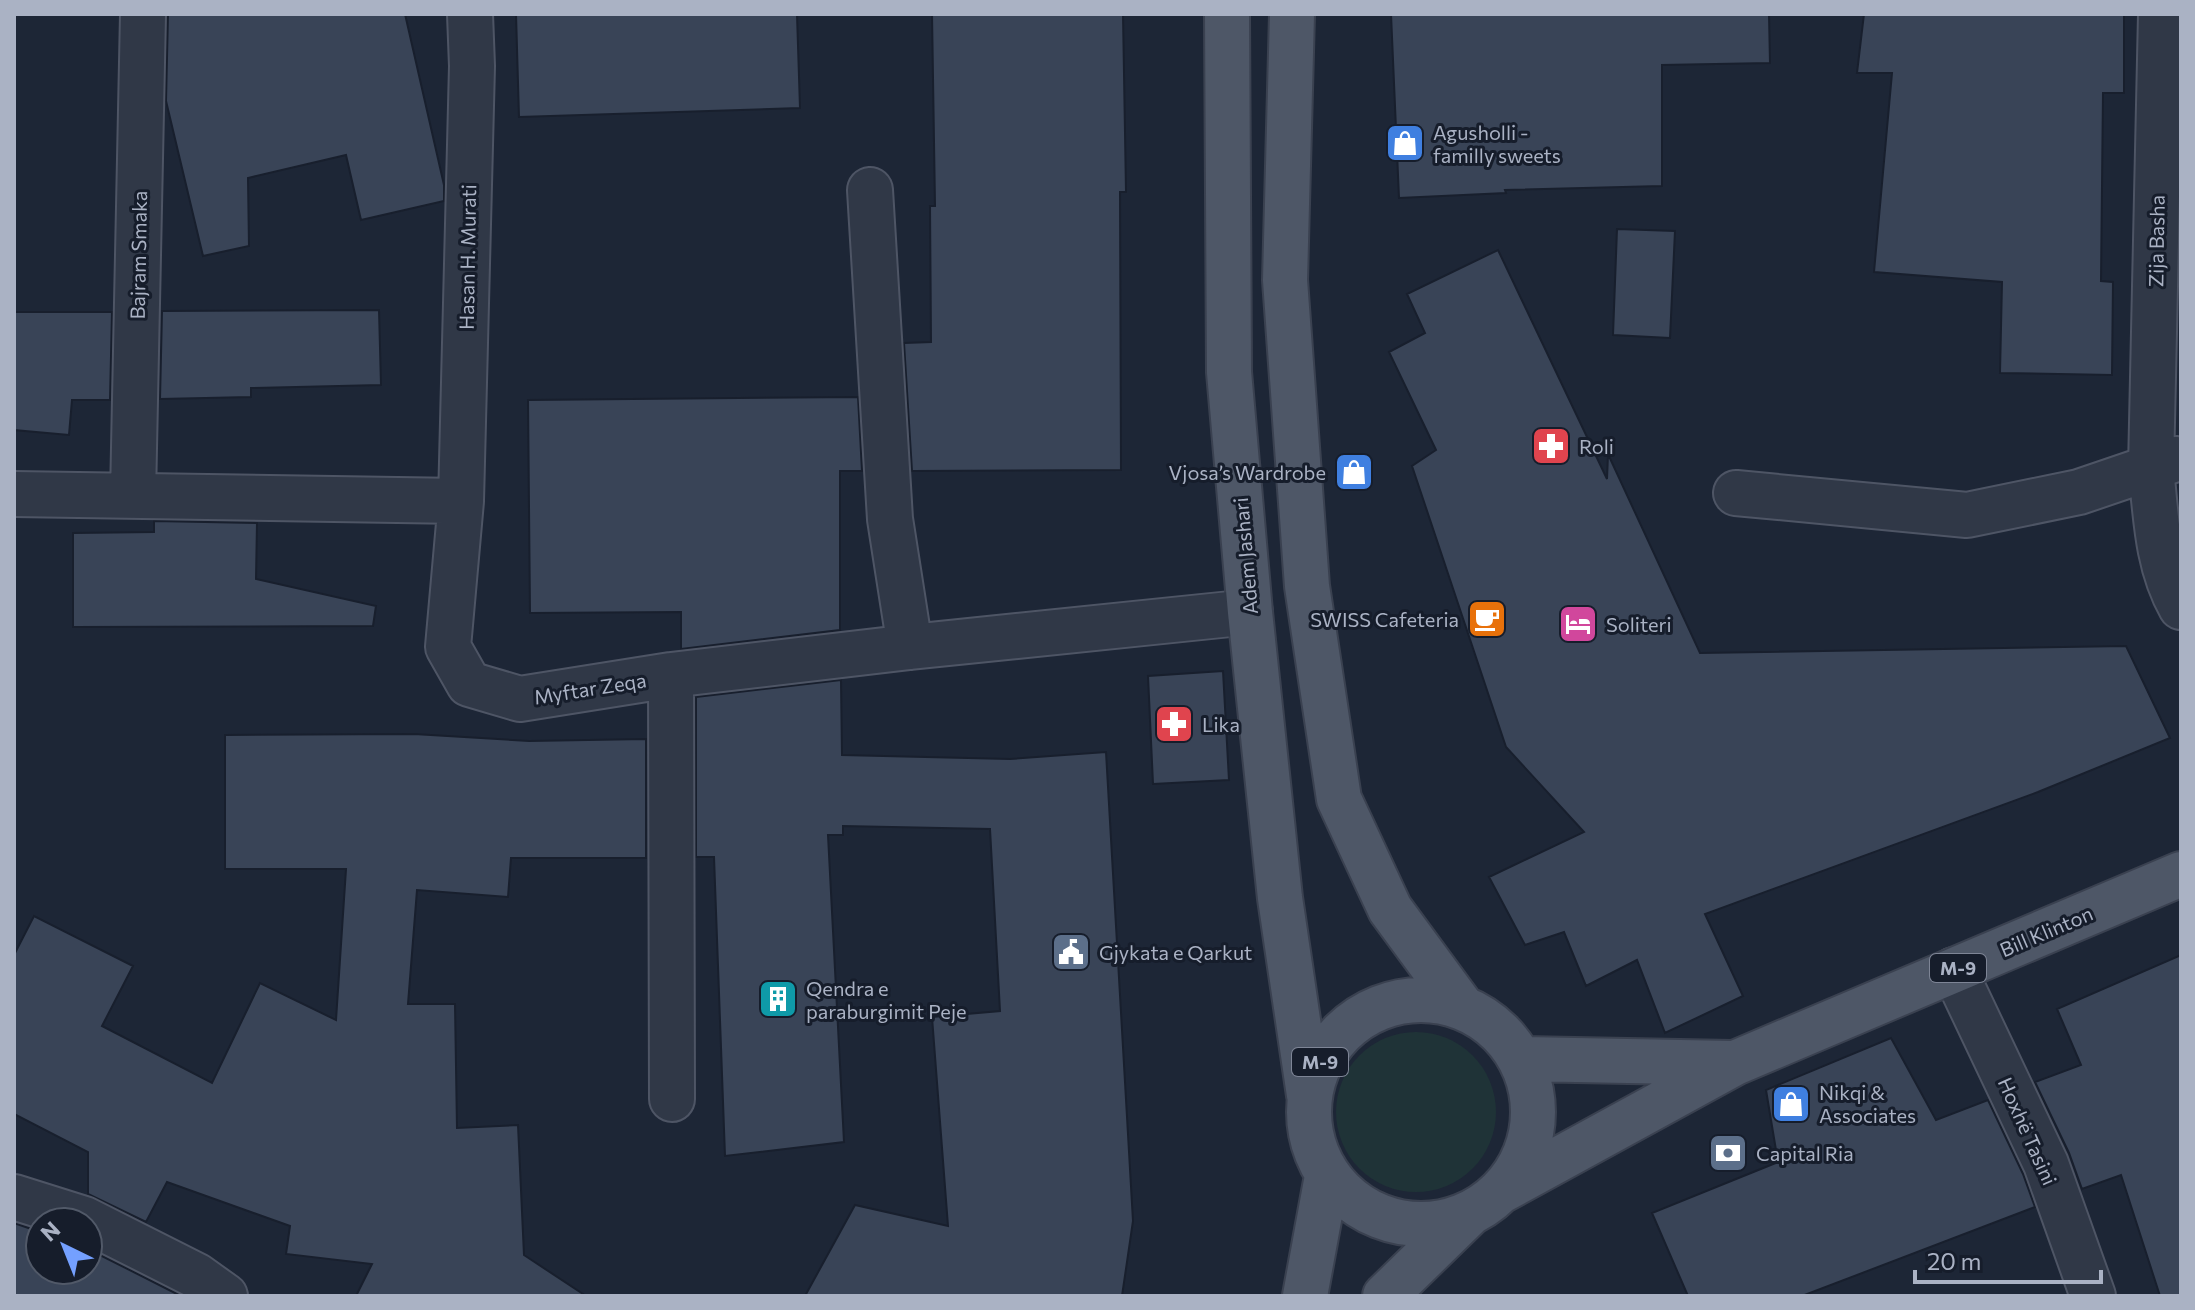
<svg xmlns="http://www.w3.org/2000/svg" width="2195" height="1310" font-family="Commissioner,sans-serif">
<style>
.green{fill:#1f3337}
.building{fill:#394457;stroke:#181f2d;stroke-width:2}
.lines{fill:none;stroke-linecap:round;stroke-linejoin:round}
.minor-casing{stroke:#4e5565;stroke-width:48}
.major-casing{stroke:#3a4150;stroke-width:48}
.minor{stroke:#303847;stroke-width:44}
.major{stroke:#4e5767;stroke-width:44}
.labels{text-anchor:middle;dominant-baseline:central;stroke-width:6;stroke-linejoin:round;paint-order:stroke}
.shield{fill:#161d2b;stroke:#7e8596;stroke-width:2}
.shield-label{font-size:18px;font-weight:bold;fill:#aab2c4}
.poi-label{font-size:20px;fill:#aab2c4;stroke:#161d2b;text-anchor:start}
.street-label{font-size:20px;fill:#aab2c4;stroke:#161d2b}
</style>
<rect width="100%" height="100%" fill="#1d2636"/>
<!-- green -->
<path class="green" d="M1336 1112a80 80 0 1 1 160 0a80 80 0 1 1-160 0Z"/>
<!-- building -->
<path class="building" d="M 168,14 L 405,14 L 444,185 L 444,201 L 361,220 L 346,155 L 248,178 L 249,246 L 203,256 L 166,101 Z
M 516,14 L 797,14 L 800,108 L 519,117 Z
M 932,14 L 1123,14 L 1126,192 L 1120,192 L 1121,470 L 912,471 L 904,343 L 931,342 L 930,206 L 935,206 Z
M 1391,14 L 1769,14 L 1770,63 L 1662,65 L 1662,186 L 1505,190 L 1506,193 L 1399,198 Z
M 1864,14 L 2124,14 L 2124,93 L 2103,93 L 2101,281 L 2113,282 L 2112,375 L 2000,373 L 2002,282 L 1874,272 L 1892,73 L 1857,73 Z
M 1617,229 L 1675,231 L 1670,338 L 1613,335 Z
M 1498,250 L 1607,479 L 1608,454 L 1700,653 L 2126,646 L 2170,738 L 2038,792 L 1705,914 L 1743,996 L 1665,1033 L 1637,960 L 1586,986 L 1564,932 L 1525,945 L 1489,877 L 1584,832 L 1506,747 L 1412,466 L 1436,450 L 1389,352 L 1425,333 L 1407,294 Z
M 379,310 L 381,385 L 251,388 L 251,397 L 160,399 L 162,311 Z
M 14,312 L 112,312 L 110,400 L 72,400 L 69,435 L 14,430 Z
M 858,397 L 862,471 L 840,471 L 840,630 L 681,649 L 681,612 L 530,613 L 528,400 Z
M 154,521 L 257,523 L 256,579 L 376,606 L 373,626 L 73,627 L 73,533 L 154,532 Z
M 1223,671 L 1229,780 L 1153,784 L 1148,676 Z
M 841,680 L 842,755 L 1010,759 L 1106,752 L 1133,1221 L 1122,1296 L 805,1296 L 855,1205 L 948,1226 L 932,1017 L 1000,1011 L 990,829 L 843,826 L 843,835 L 828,835 L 844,1142 L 725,1156 L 714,857 L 696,857 L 696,697 Z
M 414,734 L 529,741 L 646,739 L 646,858 L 511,858 L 508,897 L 417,890 L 408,1004 L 455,1004 L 457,1128 L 518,1125 L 524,1255 L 586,1296 L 356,1296 L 372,1264 L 286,1254 L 290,1226 L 167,1182 L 146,1222 L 88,1194 L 88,1152 L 14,1114 L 14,955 L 34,916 L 133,966 L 102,1026 L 212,1083 L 260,983 L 336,1020 L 346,869 L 225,869 L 225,735 Z
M 2181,955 L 2181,1296 L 2160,1296 L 2121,1175 L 2082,1189 L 2069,1153 L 2035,1082 L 2081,1065 L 2057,1009 Z
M 1891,1038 L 1936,1120 L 1988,1100 L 2023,1174 L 2035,1207 L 1802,1296 L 1688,1296 L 1652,1213 L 1778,1162 L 1766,1090 Z
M 14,1223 L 40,1232 L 40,1270 L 88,1270 L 88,1249 L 181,1296 L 14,1296 Z"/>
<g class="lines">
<!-- minor casing -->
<g class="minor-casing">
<path id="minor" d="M 470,14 L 472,66 L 461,501 L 448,647 L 469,684 L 520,699 L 671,675 L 910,647 L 1250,612
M 2161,14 L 2151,468 C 2156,516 2157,565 2181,607
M 870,190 L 890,519 L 910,647
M 1736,493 L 1967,515 L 2079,492 L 2176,459
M 14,494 L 461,501
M 133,496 L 143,14
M 671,675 L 672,1099
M 1954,970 L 2046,1164 L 2093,1296
M 14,1197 L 84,1219 L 197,1276 L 225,1296"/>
</g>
<!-- major casing -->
<g class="major-casing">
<path id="major" d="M 1227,14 L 1229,372 L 1250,612 L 1280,898 L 1309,1095
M 1292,14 L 1285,280 L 1307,586 L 1339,799 L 1390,909 L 1462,1007
M1309 1112a112 112 0 1 1 224 0a112 112 0 1 1-224 0Z
M 1520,1059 L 1732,1063
M 1501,1191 L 1735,1063 L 2181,874
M 1305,1296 L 1327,1176
M 1385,1296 L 1469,1214"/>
</g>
<!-- minor -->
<use href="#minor" class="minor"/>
<!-- major -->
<use href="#major" class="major"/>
</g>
<!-- icons -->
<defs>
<g id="shop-square" transform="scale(2)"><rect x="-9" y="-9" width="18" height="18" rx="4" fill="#3f7fe0" stroke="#161d2b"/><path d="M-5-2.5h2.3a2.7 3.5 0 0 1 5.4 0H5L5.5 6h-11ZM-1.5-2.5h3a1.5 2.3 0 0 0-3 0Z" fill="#fff"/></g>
<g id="pharmacy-square" transform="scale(2)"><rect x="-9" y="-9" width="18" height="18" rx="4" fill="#e0444e" stroke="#161d2b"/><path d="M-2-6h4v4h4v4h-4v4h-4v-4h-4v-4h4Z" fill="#fff"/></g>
<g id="cafe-square" transform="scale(2)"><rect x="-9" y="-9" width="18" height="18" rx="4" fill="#e8710a" stroke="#161d2b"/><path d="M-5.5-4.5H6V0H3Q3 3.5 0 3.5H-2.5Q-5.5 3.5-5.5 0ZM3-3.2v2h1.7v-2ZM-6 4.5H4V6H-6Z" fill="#fff"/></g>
<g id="hotel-square" transform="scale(2)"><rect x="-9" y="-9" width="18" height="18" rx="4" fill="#d1479c" stroke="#161d2b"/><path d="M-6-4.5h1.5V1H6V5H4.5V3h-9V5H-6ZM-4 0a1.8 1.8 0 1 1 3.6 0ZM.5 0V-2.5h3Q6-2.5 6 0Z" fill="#fff"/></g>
<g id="civic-square" transform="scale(2)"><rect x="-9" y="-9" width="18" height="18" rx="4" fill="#5c6f8a" stroke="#161d2b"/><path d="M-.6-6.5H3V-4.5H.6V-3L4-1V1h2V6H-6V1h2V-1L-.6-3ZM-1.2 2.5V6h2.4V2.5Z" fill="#fff"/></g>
<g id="building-square" transform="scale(2)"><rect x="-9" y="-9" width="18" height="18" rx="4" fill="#0f9aa8" stroke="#161d2b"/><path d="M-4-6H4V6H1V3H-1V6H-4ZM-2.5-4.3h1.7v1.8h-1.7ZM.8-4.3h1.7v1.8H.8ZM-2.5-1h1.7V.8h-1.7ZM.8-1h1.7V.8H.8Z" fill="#fff"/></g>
<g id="bank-square" transform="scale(2)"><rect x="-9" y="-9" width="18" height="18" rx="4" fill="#5c6f8a" stroke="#161d2b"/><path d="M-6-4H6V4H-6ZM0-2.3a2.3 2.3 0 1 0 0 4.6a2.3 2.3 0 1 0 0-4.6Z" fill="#fff"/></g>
</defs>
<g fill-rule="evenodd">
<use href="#shop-square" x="1405" y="143"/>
<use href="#pharmacy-square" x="1551" y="446"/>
<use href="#shop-square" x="1354" y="472"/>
<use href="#cafe-square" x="1487" y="619"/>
<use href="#hotel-square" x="1578" y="624"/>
<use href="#pharmacy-square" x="1174" y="724"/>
<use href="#civic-square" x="1071" y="952"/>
<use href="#building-square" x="778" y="999"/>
<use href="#shop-square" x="1791" y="1104"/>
<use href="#bank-square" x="1728" y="1153"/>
</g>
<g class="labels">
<!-- shield labels -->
<g class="shield">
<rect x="1930" y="954" width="56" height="28" rx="6"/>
<rect x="1292" y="1048" width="56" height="28" rx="6"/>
</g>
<g class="shield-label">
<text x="1958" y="968">M-9</text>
<text x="1320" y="1062">M-9</text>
</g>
<!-- poi labels -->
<g class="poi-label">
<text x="1433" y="132">Agusholli -<tspan x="1433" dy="23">familly sweets</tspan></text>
<text x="1579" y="446">Roli</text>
<text x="1326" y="472" text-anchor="end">Vjosa’s Wardrobe</text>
<text x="1459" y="619" text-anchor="end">SWISS Cafeteria</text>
<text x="1606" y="624">Soliteri</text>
<text x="1202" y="724">Lika</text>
<text x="1099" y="952">Gjykata e Qarkut</text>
<text x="806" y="988">Qendra e<tspan x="806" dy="23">paraburgimit Peje</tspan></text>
<text x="1819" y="1092">Nikqi &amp;<tspan x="1819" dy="23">Associates</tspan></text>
<text x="1756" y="1153">Capital Ria</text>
</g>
<!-- street labels -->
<g class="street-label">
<text transform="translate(2156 241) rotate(-89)">Zija Basha</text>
<text transform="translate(138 255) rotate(-89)">Bajram Smaka</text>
<text transform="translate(467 257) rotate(-89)">Hasan H. Murati</text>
<text transform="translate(1245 556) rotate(-95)">Adem Jashari</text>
<text transform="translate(590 688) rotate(-9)">Myftar Zeqa</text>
<text transform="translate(2046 931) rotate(-23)">Bill Klinton</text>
<text transform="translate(2028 1131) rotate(66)">Hoxhë Tasini</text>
</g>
</g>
<!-- border -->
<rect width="2195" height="1310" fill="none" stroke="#aab2c4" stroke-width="32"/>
<!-- north arrow -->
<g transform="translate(64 1246) rotate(317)"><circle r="38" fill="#161d2b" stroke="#515968" stroke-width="2"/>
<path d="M0-6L14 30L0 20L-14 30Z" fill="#74a0ff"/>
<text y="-12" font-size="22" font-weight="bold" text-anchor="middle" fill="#aab2c4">N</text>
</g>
<!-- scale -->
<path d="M1915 1270v12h186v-12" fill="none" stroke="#aab2c4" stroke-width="4"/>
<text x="1927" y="1270" font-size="24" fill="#aab2c4" stroke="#161d2b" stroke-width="6" paint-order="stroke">20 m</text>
</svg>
